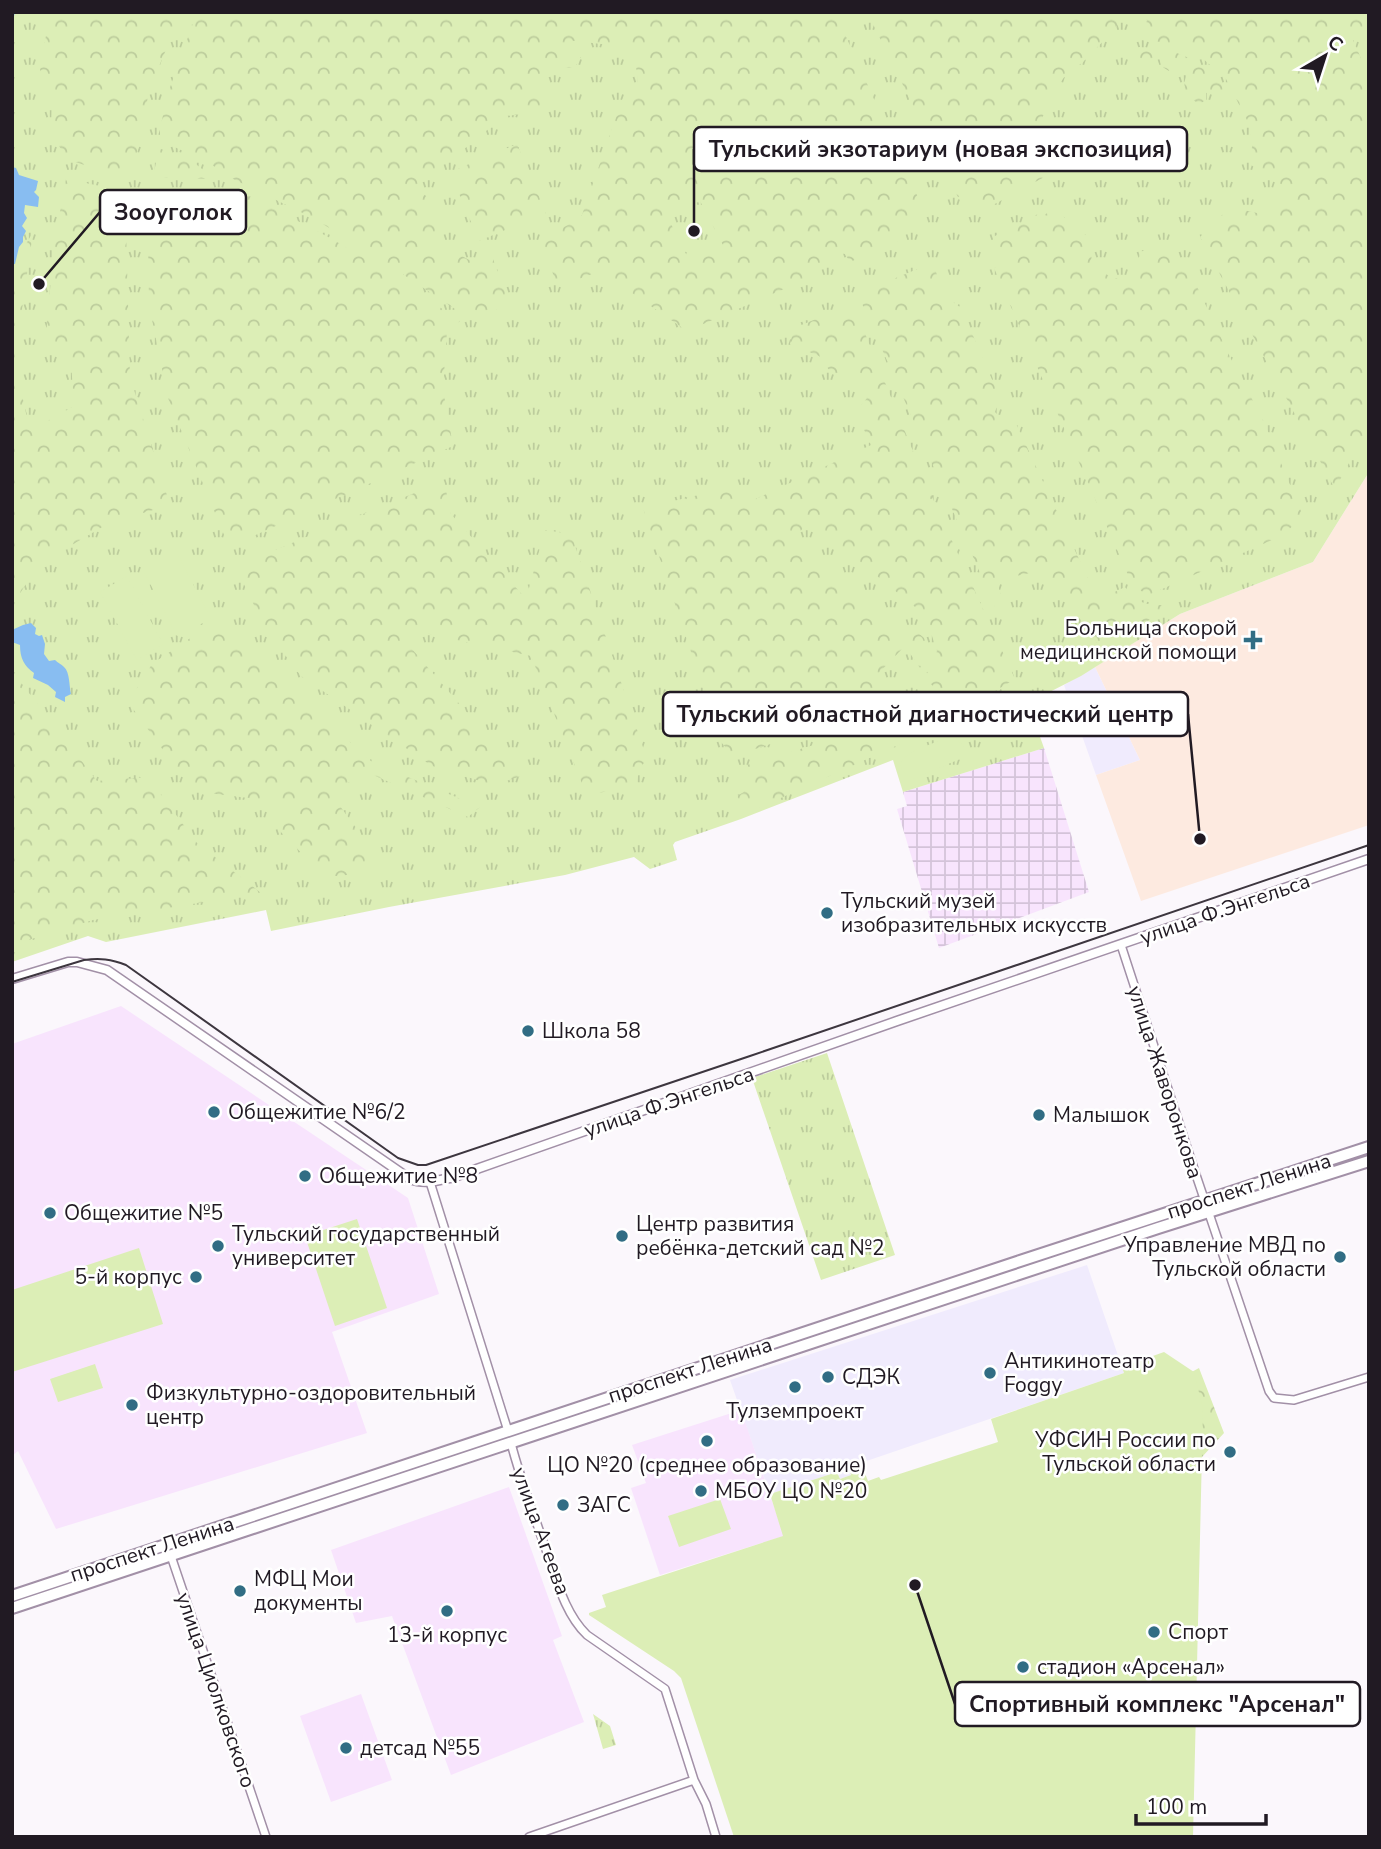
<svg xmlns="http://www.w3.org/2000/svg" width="1381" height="1849" font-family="'Nunito Sans',sans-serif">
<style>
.commercial{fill:#f0ebfd}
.industrial{fill:url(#industrial-grid)}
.built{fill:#f8e4fd}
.medical{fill:#fdeae0}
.grass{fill:url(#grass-tufts)}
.forest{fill:url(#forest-crowns);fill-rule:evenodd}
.garden{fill:#dceeb6}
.water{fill:#88bdf1}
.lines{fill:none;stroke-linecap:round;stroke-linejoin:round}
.stream{stroke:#88bdf1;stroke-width:2.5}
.minor-casing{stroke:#a290a7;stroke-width:10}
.tertiary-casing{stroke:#a290a7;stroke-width:11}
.primary-casing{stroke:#a290a7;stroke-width:14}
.minor{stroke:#fff;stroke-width:7}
.tertiary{stroke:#fff;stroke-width:8}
.primary{stroke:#fff;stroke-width:10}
.tram{stroke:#3d363f;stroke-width:2}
.poi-dot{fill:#316d84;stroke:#fff;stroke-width:2.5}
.labels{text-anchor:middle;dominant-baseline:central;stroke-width:5;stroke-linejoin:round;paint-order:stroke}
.poi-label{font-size:21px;fill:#211a23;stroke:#fff;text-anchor:start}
.street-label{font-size:21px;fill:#211a23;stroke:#fff}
.leader{fill:none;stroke:#211a23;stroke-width:2.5}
.callout-dot{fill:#211a23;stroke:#fff;stroke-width:2.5}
.callout{fill:#fff;stroke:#211a23;stroke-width:2.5}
.callout-label{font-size:23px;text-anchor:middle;font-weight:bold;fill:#211a23}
</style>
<defs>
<pattern id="industrial-grid" width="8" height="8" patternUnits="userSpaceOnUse" patternTransform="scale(1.75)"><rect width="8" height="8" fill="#f8e4fd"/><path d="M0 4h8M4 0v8" fill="none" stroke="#d4c3d9"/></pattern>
<pattern id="grass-tufts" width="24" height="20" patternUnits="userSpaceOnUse" patternTransform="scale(1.75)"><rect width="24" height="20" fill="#dceeb6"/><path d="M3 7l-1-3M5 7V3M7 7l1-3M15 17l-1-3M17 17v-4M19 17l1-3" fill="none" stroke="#bccc9c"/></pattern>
<pattern id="forest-crowns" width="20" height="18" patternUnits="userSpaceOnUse" patternTransform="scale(1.75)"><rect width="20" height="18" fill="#dceeb6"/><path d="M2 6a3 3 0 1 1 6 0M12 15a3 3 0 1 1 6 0" fill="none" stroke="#bccc9c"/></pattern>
</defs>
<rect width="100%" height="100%" fill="#fbf7fc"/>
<!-- commercial -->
<path class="commercial" d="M 1095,667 L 1140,760 L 1096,775 L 1064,685 Z
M 1087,1265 L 1124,1373 L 849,1467 L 851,1475 L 840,1479 L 837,1472 L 770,1494 L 730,1380 Z"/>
<!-- industrial -->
<path class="industrial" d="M 1044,748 L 1089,892 L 939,948 L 897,809 L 907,806 L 903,792 Z"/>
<!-- built -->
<path class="built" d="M 121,1006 L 408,1198 L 439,1294 L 332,1332 L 367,1433 L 56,1529 L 18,1451 L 12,1456 L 12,1044 Z
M 741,1410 L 784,1536 L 660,1575 L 631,1488 L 646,1483 L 632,1445 Z
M 509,1487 L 562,1636 L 553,1640 L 584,1722 L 451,1775 L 392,1616 L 356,1623 L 331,1550 Z
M 361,1694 L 392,1780 L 331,1802 L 300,1716 Z"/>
<!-- medical -->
<path class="medical" d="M 1369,472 L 1369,825 L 1141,901 L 1096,775 L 1140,760 L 1095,667 L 1180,614 L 1313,562 Z"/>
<!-- grass -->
<path class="grass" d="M 12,12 L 1369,12 L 1369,472 L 1313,562 L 1180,614 L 1081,676 L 1028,703 L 1044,748 L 903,792 L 893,760 L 741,819 L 675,842 L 673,845 L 677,860 L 650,869 L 634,857 L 565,875 L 389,907 L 271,931 L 266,910 L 106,942 L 88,936 L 12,962 Z
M 827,1053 L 895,1255 L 821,1280 L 752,1078 Z
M 593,1714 L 610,1726 L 616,1745 L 603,1749 Z"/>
<!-- forest -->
<path class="forest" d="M 50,12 L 182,12 L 149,90 L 141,138 L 133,168 L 120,171 L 100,170 L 69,160 L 51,135 L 52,97 L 40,70 Z
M 197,12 L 835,12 L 924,211 L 897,226 L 898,241 L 850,262 L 845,254 L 838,253 L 823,261 L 819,274 L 687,331 L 600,271 L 558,287 L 540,240 L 577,220 L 582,215 L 622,100 L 638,83 L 635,57 L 610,45 L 566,40 L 581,58 L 574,68 L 554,67 C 538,82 540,86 544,106 L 525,114 L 506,116 L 482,134 L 463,150 L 444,156 L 436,170 L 421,178 L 420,190 L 432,202 L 437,221 L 438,242 L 443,255 L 456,263 L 460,255 L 471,261 L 493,259 L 510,305 L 470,319 L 383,261 L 313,218 L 235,180 L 212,165 L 160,140 L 160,129 L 168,93 ZM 700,201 L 724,247 L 691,264 L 668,218 Z
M 867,12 L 1130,12 L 1123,14 L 1116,28 L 1083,62 L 1065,76 L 1047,101 L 1041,124 L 1040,156 L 1048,175 L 982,211 L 972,191 L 958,197 Z
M 1134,12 L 1369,12 L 1369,39 L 1364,42 L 1360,34 L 1352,38 L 1363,63 L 1369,61 L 1369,426 L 1335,489 L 1200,237 L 1230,207 L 1266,215 L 1285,187 L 1251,165 L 1252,146 L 1248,122 L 1226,79 L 1201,57 L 1160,42 L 1142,40 L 1147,20 Z
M 1140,47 L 1150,51 L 1157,58 L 1157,62 L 1153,62 L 1151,69 L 1145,71 L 1136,69 L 1130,60 L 1130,53 L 1133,49 Z
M 1154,49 L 1172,51 L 1189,58 L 1185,64 L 1177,60 L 1172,69 L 1169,71 L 1161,66 L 1159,54 L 1156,54 Z
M 1196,63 L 1201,65 L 1215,77 L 1226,89 L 1223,99 L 1210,90 L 1206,93 L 1206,100 L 1199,104 L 1183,93 L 1182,90 L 1185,87 L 1184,83 L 1186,77 L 1190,75 L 1191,70 Z
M 517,144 L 546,213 L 479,241 L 450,172 Z
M 159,148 L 197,165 L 215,179 L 153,177 Z
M 66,179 L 125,191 L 130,377 L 170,505 L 109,523 L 38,565 L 12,606 L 12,268 L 33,232 L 13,373 L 22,395 L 30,431 L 74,406 L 70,347 L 45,347 L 54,244 Z
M 226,190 L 252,197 L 332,239 L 394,276 L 460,321 L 447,331 L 443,389 L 453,446 L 229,547 L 168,398 L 149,305 L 148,235 L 153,191 L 186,193 Z
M 1057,208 L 1065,218 L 1093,241 L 1091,262 L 1110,277 L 1135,282 L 1140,252 L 1148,249 L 1165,251 L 1186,263 L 1230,357 L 1264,422 L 1303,516 L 1283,535 L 1151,594 L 1141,591 L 1129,577 L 994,268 L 1006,262 L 993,237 L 1038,214 L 1040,217 Z
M 937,261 L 935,269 L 944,295 L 961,308 L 1000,398 L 995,412 L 1004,421 L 1013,417 L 1098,600 L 1125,587 C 1136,601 1143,605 1161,605 L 1166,609 L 1101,651 L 1088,627 L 1077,616 L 1059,586 L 1039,571 L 1006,578 L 998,585 L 1006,614 L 999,616 L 860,299 L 866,297 L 864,291 Z
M 853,304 L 928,488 L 1015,679 L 959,713 L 925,678 L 937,651 L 925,615 L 809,521 L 788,546 L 907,640 L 915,630 L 924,638 L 930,650 L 920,668 L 905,646 L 873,679 L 881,702 L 821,728 L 733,756 L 721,742 L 643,508 L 733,487 L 747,503 L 871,445 L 856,412 L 867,398 L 853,371 L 832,374 L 819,356 L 790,344 L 794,328 Z
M 444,481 L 451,514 L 526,599 L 545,530 L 571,534 L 647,759 L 640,768 L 636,784 L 587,796 L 531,656 L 392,626 L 522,776 L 493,785 L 432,766 L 301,676 L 266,630 L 239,574 L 238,565 Z
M 217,620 L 372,762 L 480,807 L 468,817 L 371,774 L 328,790 L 380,860 L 368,873 L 325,877 L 274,825 L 288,803 L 193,791 L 128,702 L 152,664 Z
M 12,671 L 97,781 L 148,777 L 197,843 L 261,893 L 93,920 L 12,945 Z
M 921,694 L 943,715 L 940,726 L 761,807 L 744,809 L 737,796 L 744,792 L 737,768 L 827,741 L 885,715 Z
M 1199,1368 L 1224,1433 L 1191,1469 L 1175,1381 Z"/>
<!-- garden -->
<path class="garden" d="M 175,549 L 211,619 L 177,636 L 141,566 Z
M 127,576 L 163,644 L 137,660 L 100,592 Z
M 949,737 L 956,738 L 964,747 L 964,755 L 960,759 L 913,779 C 876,758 934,744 949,737 Z
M 357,1219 L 387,1308 L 335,1326 L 305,1236 Z
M 139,1248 L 163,1324 L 12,1372 L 12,1290 Z
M 1164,1352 L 1194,1372 L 1203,1409 L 1193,1837 L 734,1837 L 681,1678 L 674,1671 L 589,1615 L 589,1613 L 606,1607 L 602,1595 L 783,1536 L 770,1494 L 837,1472 L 840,1479 L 851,1475 L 849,1467 L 861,1463 L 868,1481 L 879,1477 L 881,1480 L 998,1442 L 991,1419 L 1124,1373 L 1122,1367 Z
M 95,1364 L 103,1388 L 58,1402 L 50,1379 Z
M 720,1499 L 731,1529 L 679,1547 L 668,1516 Z"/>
<!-- water -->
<path class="water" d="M 12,167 L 16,168 L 19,175 L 38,181 L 36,190 L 34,192 L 39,197 L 38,207 L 25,205 L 24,213 L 27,218 L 22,226 L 26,231 L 23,237 L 23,242 L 19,247 L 15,264 L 12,264 Z
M 31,623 L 36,628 L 35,634 L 39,636 L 42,635 L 45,644 L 44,654 L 49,661 L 55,660 C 58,663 61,664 64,667 C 70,672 69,686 71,694 L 65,697 L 65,702 L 55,697 L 56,692 L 48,685 L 33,678 L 34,673 C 24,666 20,658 20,645 L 12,642 L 12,630 L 23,625 Z"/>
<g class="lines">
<!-- stream -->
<path class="stream" d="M 12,18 L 14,12"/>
<!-- minor casing -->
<g class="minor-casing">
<path id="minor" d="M 1121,945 L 1195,1172 L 1269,1391 L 1274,1398 L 1294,1400 L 1369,1377
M 430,1182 L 508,1431
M 511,1443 C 520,1478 533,1512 545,1547 C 556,1577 564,1613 587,1635 L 665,1689 L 694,1780 L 706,1804 L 716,1837
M 171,1556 L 266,1837
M 529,1837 L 694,1780"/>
</g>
<!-- tertiary casing -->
<g class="tertiary-casing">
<path id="tertiary" d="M 12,979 L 68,962 L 77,962 L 107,970 L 410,1179 C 425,1185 439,1180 454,1177 L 897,1021 L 1369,859"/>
</g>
<!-- primary casing -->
<g class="primary-casing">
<path id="primary" d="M 12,1596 L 1020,1261 L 1369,1147
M 12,1608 L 1158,1228 L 1369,1161"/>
</g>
<!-- minor -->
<use href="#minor" class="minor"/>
<!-- tertiary -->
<use href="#tertiary" class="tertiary"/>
<!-- primary -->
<use href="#primary" class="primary"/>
<!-- tram -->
<path class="tram" d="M 12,982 L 84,960 C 100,958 111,959 126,965 L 398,1158 L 418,1165 L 426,1165 L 750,1056 L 1369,845"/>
</g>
<!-- markers -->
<g class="poi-dot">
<path d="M1249.5 629.5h7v7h7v7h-7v7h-7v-7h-7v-7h7z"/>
<circle cx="827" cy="913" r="7"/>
<circle cx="528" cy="1031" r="7"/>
<circle cx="214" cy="1112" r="7"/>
<circle cx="1039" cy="1115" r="7"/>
<circle cx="305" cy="1176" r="7"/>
<circle cx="50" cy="1213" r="7"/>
<circle cx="622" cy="1236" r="7"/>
<circle cx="218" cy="1246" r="7"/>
<circle cx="1340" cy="1257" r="7"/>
<circle cx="196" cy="1277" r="7"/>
<circle cx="990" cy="1373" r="7"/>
<circle cx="828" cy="1377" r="7"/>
<circle cx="795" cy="1387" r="7"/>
<circle cx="132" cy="1405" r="7"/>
<circle cx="707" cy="1441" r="7"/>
<circle cx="1230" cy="1452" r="7"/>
<circle cx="701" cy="1491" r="7"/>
<circle cx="563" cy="1505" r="7"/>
<circle cx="240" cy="1591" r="7"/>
<circle cx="447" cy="1611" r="7"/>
<circle cx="1154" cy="1632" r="7"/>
<circle cx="1023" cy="1667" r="7"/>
<circle cx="346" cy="1748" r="7"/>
</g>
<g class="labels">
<!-- poi labels -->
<g class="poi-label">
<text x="1237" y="628" text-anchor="end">Больница скорой<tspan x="1237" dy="24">медицинской помощи</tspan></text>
<text x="841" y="901">Тульский музей<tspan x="841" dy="24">изобразительных искусств</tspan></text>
<text x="542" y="1031">Школа 58</text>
<text x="228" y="1112">Общежитие №6/2</text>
<text x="1053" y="1115">Малышок</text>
<text x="319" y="1176">Общежитие №8</text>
<text x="64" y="1213">Общежитие №5</text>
<text x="636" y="1224">Центр развития<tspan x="636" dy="24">ребёнка-детский сад №2</tspan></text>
<text x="232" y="1234">Тульский государственный<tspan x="232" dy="24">университет</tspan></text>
<text x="1326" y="1245" text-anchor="end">Управление МВД по<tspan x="1326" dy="24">Тульской области</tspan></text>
<text x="182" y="1277" text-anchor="end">5-й корпус</text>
<text x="1004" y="1361">Антикинотеатр<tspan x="1004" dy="24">Foggy</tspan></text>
<text x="842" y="1377">СДЭК</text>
<text x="146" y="1393">Физкультурно-оздоровительный<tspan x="146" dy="24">центр</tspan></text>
<text x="795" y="1411" text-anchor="middle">Тулземпроект</text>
<text x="1216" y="1440" text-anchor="end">УФСИН России по<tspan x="1216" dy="24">Тульской области</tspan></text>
<text x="707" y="1465" text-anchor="middle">ЦО №20 (среднее образование)</text>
<text x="715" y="1491">МБОУ ЦО №20</text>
<text x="577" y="1505">ЗАГС</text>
<text x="254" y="1579">МФЦ Мои<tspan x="254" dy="24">документы</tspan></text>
<text x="1168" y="1632">Спорт</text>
<text x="447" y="1635" text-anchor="middle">13-й корпус</text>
<text x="1037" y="1667">стадион «Арсенал»</text>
<text x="360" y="1748">детсад №55</text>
</g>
<!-- street labels -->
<g class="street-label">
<text transform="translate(1225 909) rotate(-19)">улица Ф.Энгельса</text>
<text transform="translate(1165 1082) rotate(72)">улица Жаворонкова</text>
<text transform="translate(669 1102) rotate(-19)">улица Ф.Энгельса</text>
<text transform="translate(1249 1186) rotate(-18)">проспект Ленина</text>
<text transform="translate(690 1370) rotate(-18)">проспект Ленина</text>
<text transform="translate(541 1531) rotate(70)">улица Агеева</text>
<text transform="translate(152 1549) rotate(-18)">проспект Ленина</text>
<text transform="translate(216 1690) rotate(71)">улица Циолковского</text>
</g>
</g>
<!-- callouts -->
<path class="leader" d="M694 231L694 149M39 284L100 212M1200 839L1188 714M915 1585L955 1704"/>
<g class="callout-dot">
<circle cx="694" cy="231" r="7"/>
<circle cx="39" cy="284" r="7"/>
<circle cx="1200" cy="839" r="7"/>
<circle cx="915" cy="1585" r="7"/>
</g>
<g class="callout">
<rect x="694" y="127" width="493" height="44" rx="7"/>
<rect x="100" y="190" width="146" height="44" rx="7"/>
<rect x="663" y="692" width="525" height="44" rx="7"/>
<rect x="955" y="1682" width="405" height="44" rx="7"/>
</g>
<g class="callout-label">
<text x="941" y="157">Тульский экзотариум (новая экспозиция)</text>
<text x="173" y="220">Зооуголок</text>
<text x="925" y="722">Тульский областной диагностический центр</text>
<text x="1157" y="1712">Спортивный комплекс "Арсенал"</text>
</g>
<!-- border -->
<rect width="1381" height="1849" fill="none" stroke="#211a23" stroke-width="28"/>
<!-- north arrow -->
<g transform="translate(1325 56) rotate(39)" stroke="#ffffff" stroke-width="5" paint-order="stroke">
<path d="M0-5L12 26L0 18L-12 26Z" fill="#211a23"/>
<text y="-10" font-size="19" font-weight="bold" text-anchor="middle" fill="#211a23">С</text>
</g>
<!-- scale -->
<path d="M1136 1814v10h130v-10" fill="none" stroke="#211a23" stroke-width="3.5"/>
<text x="1146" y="1814" font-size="21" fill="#211a23" stroke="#ffffff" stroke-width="5" paint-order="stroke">100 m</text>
</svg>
